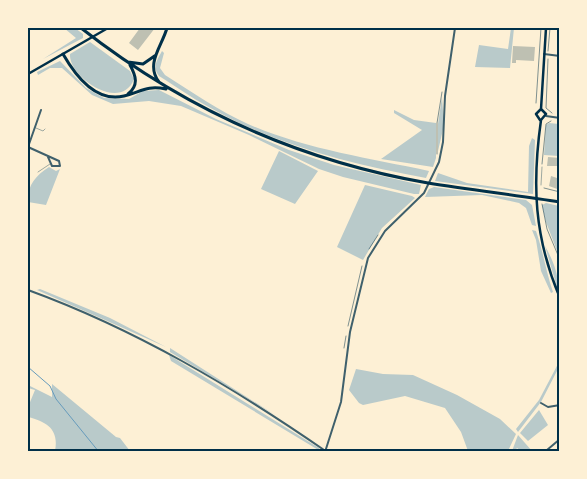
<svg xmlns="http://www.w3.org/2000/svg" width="587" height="479" font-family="Karla,sans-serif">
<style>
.green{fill:#b9caca}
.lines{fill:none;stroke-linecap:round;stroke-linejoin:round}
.stream{stroke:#669bbc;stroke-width:1}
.building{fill:#bec0b2}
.path{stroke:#003049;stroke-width:0.5}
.service{stroke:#3f606c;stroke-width:0.5}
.minor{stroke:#3f606c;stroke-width:2}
.secondary{stroke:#003049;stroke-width:2.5}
.trunk{stroke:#003049;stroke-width:3}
.neatline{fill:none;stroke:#003049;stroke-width:2}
</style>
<rect width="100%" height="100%" fill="#fdf0d5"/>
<!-- green -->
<path class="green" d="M 64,28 L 75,28 L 83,34 L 83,38 L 43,59 L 76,38 Z
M 511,28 L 514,28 L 510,68 L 475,67 L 479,45 L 508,49 Z
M 90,42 L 130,71 L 134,79 C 121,113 68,77 70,54 Z
M 162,51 L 164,53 L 160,68 L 165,75 C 192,92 219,111 248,124 C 305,149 368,158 429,171 L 426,178 C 355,165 282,147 218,112 C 198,102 178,88 159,76 C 152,67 157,60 162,51 Z
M 60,61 L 86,88 L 104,98 L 129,99 L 143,91 L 159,90 L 216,119 L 289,150 L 334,165 L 421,185 L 419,194 L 414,194 L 343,177 L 319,169 L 249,135 L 181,106 L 149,101 L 113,104 L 92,95 L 62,68 L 50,68 L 38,75 L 37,72 Z
M 442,97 L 444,125 L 438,151 L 438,124 Z
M 394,110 L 414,120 L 436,123 L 436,158 L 433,167 L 381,159 L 422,130 L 394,113 Z
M 549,123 L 559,124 L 559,156 L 544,155 L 546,125 Z
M 532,138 L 535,140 L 533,194 L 435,181 L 438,173 L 467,183 L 528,192 L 529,146 Z
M 279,151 L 318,171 L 295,204 L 261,189 Z
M 49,167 L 56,171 L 60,169 L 46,205 L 28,202 C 27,186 35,176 49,167 Z
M 365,185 L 412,196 L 415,198 L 382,228 L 363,260 L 337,247 Z
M 434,187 L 526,200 L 532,205 L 536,226 L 532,225 L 526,208 L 519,203 L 482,195 L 425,197 L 429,189 Z
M 546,203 L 559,206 L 559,256 L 546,222 L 542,205 Z
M 532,230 L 536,231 C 543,251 546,272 553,292 L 551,293 L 541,271 L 536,240 Z
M 545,246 C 554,262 559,276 559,294 Z
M 40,289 L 110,318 L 166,347 L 37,290 Z
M 170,348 L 275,415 L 170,352 Z
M 169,355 L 319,448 L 320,451 L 171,361 Z
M 559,362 L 559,367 L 541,402 L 518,432 L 516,429 L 539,400 Z
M 356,369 L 383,374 L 413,375 L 457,395 L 500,419 L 516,434 L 508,451 L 468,451 L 461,432 L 445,408 L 405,396 L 363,405 L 359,403 L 349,390 Z
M 52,384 L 116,437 L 120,438 L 130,451 L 55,451 C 59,430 48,422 28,417 L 28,407 L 35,390 L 28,388 L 28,385 L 52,397 Z
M 539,410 L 548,425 L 528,441 L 520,433 Z
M 518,435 L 532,451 L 521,451 L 517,448 L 515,451 L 512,451 Z"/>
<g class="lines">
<!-- stream -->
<path class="stream" d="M 28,367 L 50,386 L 56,399 L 99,452"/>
</g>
<!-- building -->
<path class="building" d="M 140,28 L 155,28 L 138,50 L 129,43 Z
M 513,46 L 535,47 L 534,61 L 516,60 L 516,63 L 512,63 Z
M 548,157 L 560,158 L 560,166 L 547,166 Z
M 551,176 L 560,179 L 560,190 L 549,186 Z"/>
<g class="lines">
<!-- path -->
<path class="path" d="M 548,51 L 550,28
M 548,59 L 546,108 L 552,113
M 536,103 L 541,28
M 437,154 L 437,123 L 442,92
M 542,164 L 546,124 L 551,121
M 544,188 L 560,192
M 542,204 L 547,229 L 560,260
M 369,249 L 378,235
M 348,326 L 362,266
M 344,348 L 346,336"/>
<!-- service -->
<path class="service" d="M 36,128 L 43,131 L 45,129
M 38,172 L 50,164
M 541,185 L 542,167"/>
<!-- minor -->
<path class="minor" d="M 544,54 L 560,56
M 546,116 L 560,118
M 28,147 L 59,161 L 60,166 L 52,166 L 48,157
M 28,147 L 41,110
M 28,290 C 135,329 233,387 327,452
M 541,403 L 548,407 L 560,405
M 325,452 L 341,402 L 350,332 L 368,258 L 385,231 L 424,193 L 439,162 L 443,142 L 445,96 L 455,28
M 542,452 L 547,450 L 560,439"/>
<!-- secondary -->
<path class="secondary" d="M 28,74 L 108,28
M 541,109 L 546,28
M 541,109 L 546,114 L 541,120
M 540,120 L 536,114 L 541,109
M 541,120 C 532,184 534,237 560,298"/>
<!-- trunk -->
<path class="trunk" d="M 81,28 C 183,108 300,161 428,183 C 471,190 516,195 560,202
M 63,54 C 75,75 95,103 124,96 C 141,92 146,85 166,89
M 128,62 L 143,64 L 156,55
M 159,82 C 145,64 162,46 167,28
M 128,94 C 139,85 136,76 130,65"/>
</g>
<!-- border -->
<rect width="587" height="479" fill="none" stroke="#fdf0d5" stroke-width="58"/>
<rect x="29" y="29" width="529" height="421" class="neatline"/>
</svg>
